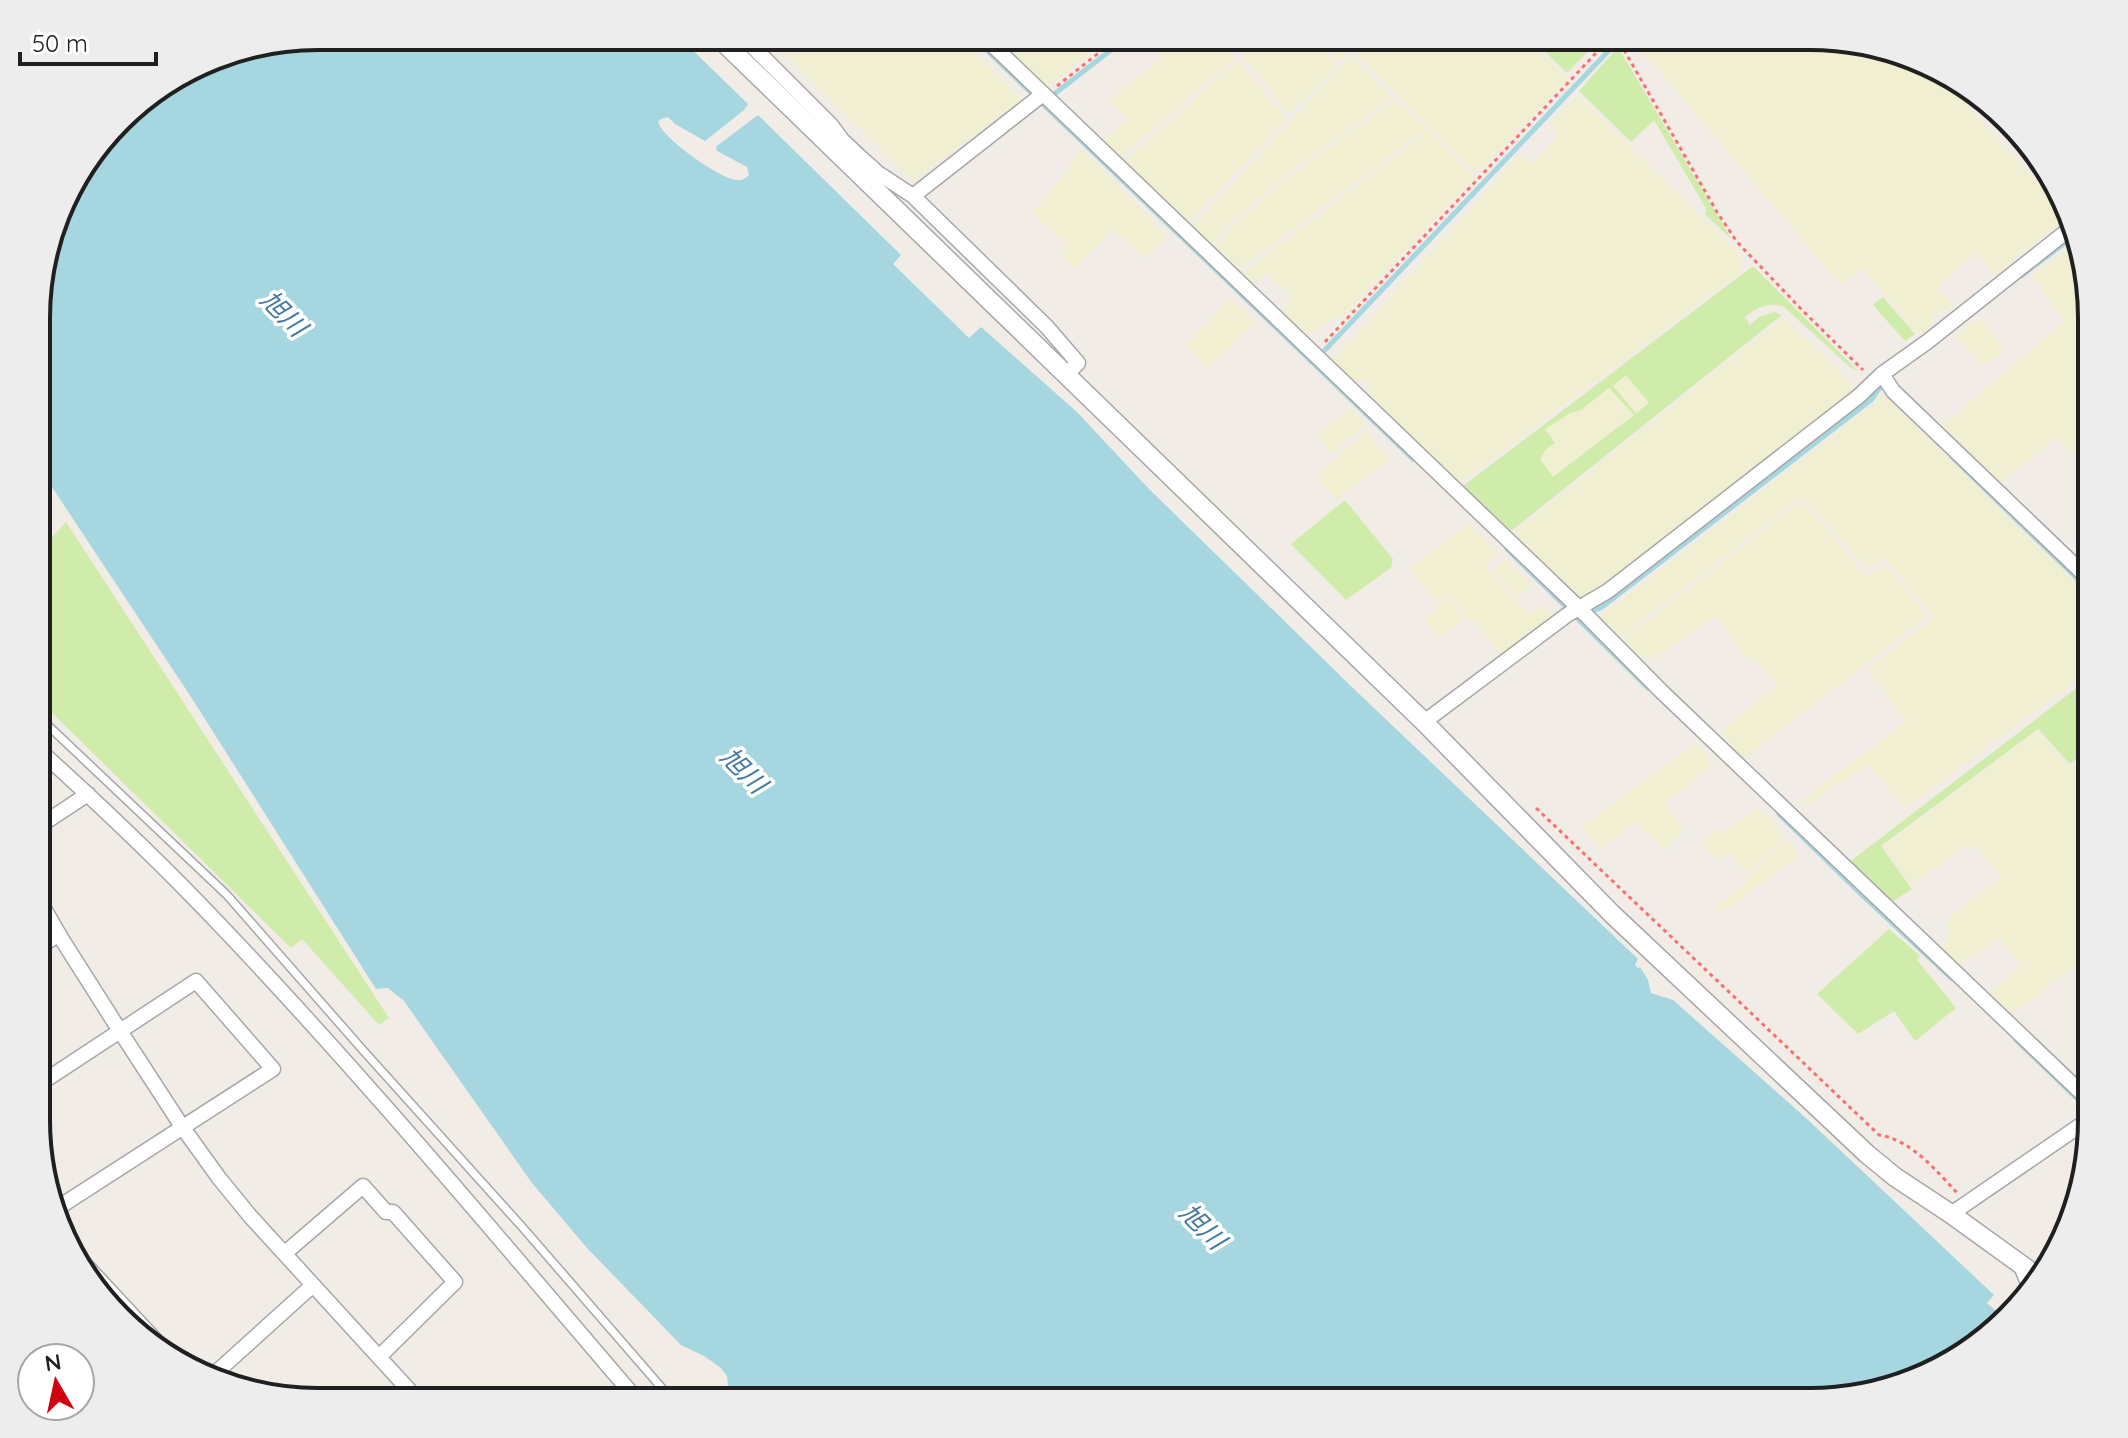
<svg xmlns="http://www.w3.org/2000/svg" width="2128" height="1438" font-family="Quicksand,'Noto Sans JP',sans-serif">
<style>
.farmland{fill:#f0efd1}
.grass{fill:#d0ecab;fill-rule:evenodd}
.water{fill:#a6d6df}
.lines{fill:none;stroke-linecap:round;stroke-linejoin:round}
.stream{stroke:#a6d6df;stroke-width:5}
.service-casing{stroke:#a7a7a7;stroke-width:10}
.minor-casing{stroke:#a7a7a7;stroke-width:17}
.tertiary-casing{stroke:#a7a7a7;stroke-width:21}
.path{stroke:#fd6f6b;stroke-width:3;stroke-dasharray:4 4;stroke-linecap:butt}
.service{stroke:#fff;stroke-width:7}
.minor{stroke:#fff;stroke-width:14}
.tertiary{stroke:#fff;stroke-width:18}
.labels{text-anchor:middle;dominant-baseline:central;stroke-width:7;stroke-linejoin:round;paint-order:stroke}
.water-label{font-size:26px;font-style:italic;fill:#437aa3;stroke:#fff}
.rim{fill:none;stroke:#202020;stroke-width:4}
</style>
<rect width="100%" height="100%" fill="#f1ece6"/>
<!-- farmland -->
<path class="farmland" d="M 767,36 L 957,36 L 1022,100 L 913,181 Z
M 990,36 L 1113,36 L 1050,85 L 1039,85 Z
M 1153,36 L 1180,36 L 1158,55 L 1148,41 Z
M 1186,36 L 1221,36 L 1236,58 L 1117,160 L 1102,142 L 1126,119 L 1110,100 Z
M 1227,36 L 1312,36 L 1337,67 L 1289,115 Z
M 1317,36 L 1362,36 L 1346,52 L 1347,54 L 1337,62 Z
M 1368,36 L 1522,36 L 1569,79 L 1481,168 L 1473,170 L 1355,53 L 1354,50 Z
M 1667,37 L 1828,37 L 1901,51 L 1923,72 L 1936,72 L 2069,216 L 2020,254 L 1996,277 L 1977,251 L 1938,286 L 1953,305 L 1931,316 L 1935,322 L 1918,334 L 1862,268 L 1840,284 L 1635,43 Z
M 1351,56 L 1392,97 L 1282,178 L 1236,218 L 1209,247 L 1190,229 Z
M 1238,60 L 1287,119 L 1187,224 L 1122,163 Z
M 1577,95 L 1739,253 L 1743,263 L 1741,272 L 1458,484 L 1370,399 L 1370,394 L 1366,390 L 1369,385 L 1363,378 L 1353,382 L 1332,361 L 1521,153 L 1531,164 L 1557,137 L 1551,124 Z
M 1395,99 L 1427,128 L 1241,269 L 1215,246 L 1238,221 L 1286,179 Z
M 1429,130 L 1475,177 L 1342,318 L 1330,320 L 1306,336 L 1301,335 L 1281,315 L 1292,299 L 1268,273 L 1252,284 L 1243,273 Z
M 1082,149 L 1167,236 L 1146,259 L 1114,229 L 1075,268 L 1060,253 L 1067,245 L 1033,214 Z
M 2068,249 L 2082,263 L 2091,300 L 2091,474 L 2057,438 L 1999,484 L 1940,427 L 2065,321 L 2032,276 Z
M 1230,298 L 1256,323 L 1208,368 L 1185,346 Z
M 1783,318 L 1848,379 L 1853,387 L 1851,392 L 1593,592 L 1579,597 L 1573,587 L 1568,590 L 1512,534 Z
M 1980,318 L 2005,350 L 1984,367 L 1956,336 Z
M 1626,375 L 1649,403 L 1636,413 L 1613,386 Z
M 1610,387 L 1634,415 L 1554,477 L 1540,459 L 1546,449 L 1545,429 L 1570,413 L 1581,410 Z
M 1883,394 L 2082,589 L 2083,594 L 2091,603 L 2091,670 L 1904,809 L 1868,764 L 1807,806 L 1802,800 L 1906,722 L 1867,669 L 1934,617 L 1885,558 L 1867,569 L 1802,496 L 1616,641 L 1596,620 L 1876,402 Z
M 1350,408 L 1366,423 L 1333,453 L 1316,436 Z
M 1366,432 L 1390,459 L 1337,500 L 1316,476 Z
M 1802,500 L 1866,576 L 1885,565 L 1928,616 L 1744,758 L 1731,746 L 1724,735 L 1724,728 L 1777,686 L 1754,657 L 1747,660 L 1717,616 L 1654,658 L 1635,655 L 1619,643 Z
M 1469,523 L 1498,554 L 1485,566 L 1528,614 L 1544,605 L 1553,615 L 1500,655 L 1474,620 L 1470,621 L 1449,595 L 1437,603 L 1409,568 Z
M 1506,560 L 1531,584 L 1517,597 L 1493,571 Z
M 1448,599 L 1465,620 L 1439,637 L 1424,619 Z
M 2037,731 L 2070,767 L 2091,751 L 2091,954 L 2014,1013 L 1994,1003 L 1988,994 L 2021,967 L 2000,938 L 1958,965 L 1940,947 L 1945,944 L 1950,933 L 1946,925 L 1954,913 L 2002,877 L 1976,847 L 1971,850 L 1966,846 L 1912,885 L 1883,847 Z
M 1692,745 L 1700,748 L 1707,757 L 1710,768 L 1666,802 L 1684,830 L 1664,850 L 1636,821 L 1601,848 L 1582,826 Z
M 1756,807 L 1771,820 L 1785,839 L 1747,874 L 1730,852 L 1717,861 L 1701,844 L 1719,829 L 1724,833 Z
M 1787,841 L 1795,848 L 1797,857 L 1720,914 L 1714,909 L 1744,886 L 1746,878 Z"/>
<!-- grass -->
<path class="grass" d="M 1529,36 L 1603,36 L 1567,73 Z
M 1618,47 L 1732,240 L 1705,214 L 1707,210 L 1654,120 L 1631,142 L 1579,91 Z
M 1753,266 L 1858,371 L 1850,367 L 1783,306 C 1766,303 1758,307 1745,317 L 1750,325 L 1759,317 L 1774,312 L 1782,315 L 1511,531 L 1463,486 ZM 1626,375 L 1649,403 L 1636,413 L 1613,386 ZM 1609,388 L 1634,415 L 1553,477 L 1540,459 L 1546,449 L 1555,443 L 1545,429 L 1570,413 L 1581,410 Z
M 1883,297 L 1915,334 L 1905,341 L 1873,305 Z
M 1345,500 L 1393,559 L 1391,568 L 1346,600 L 1291,544 Z
M 66,522 L 389,1018 L 379,1025 L 302,939 L 291,948 L 38,699 L 38,553 Z
M 2091,677 L 2091,748 L 2070,764 L 2038,729 L 1881,846 L 1912,889 L 1890,903 L 1848,863 Z
M 1889,929 L 1920,956 L 1917,960 L 1956,1008 L 1915,1041 L 1894,1011 L 1858,1034 L 1817,994 Z"/>
<!-- water -->
<path class="water" d="M 318,36 L 678,36 L 748,104 L 744,110 L 705,141 L 675,124 L 668,117 L 661,119 L 658,122 C 662,138 721,180 738,180 C 744,180 745,178 749,175 L 747,167 L 719,152 L 716,150 L 717,146 L 758,115 L 901,255 L 893,264 L 969,338 L 981,327 L 1077,412 L 1149,489 L 1355,690 L 1638,959 L 1635,965 L 1638,968 L 1640,967 L 1648,980 L 1651,993 L 1673,1000 L 1807,1119 L 1994,1295 L 1987,1303 L 2003,1317 L 1935,1373 L 1811,1402 L 733,1402 L 729,1397 L 727,1376 L 721,1368 L 704,1356 L 681,1345 L 587,1248 L 532,1183 L 404,1001 L 388,988 L 376,989 L 191,697 L 38,466 L 38,281 L 65,193 L 132,106 L 210,57 Z"/>
<g class="lines">
<!-- stream -->
<path class="stream" d="M 972,36 L 1413,459
M 1914,58 L 1923,67 L 1931,67
M 1053,95 L 1129,36
M 2021,276 L 2074,236
M 1324,351 L 1615,44 L 1622,39 L 1637,37
M 1952,457 L 2091,592
M 1507,549 L 1648,688
M 1586,614 L 1602,607 L 1871,400 L 1883,383
M 1779,814 L 1862,895 L 1951,978
M 2016,1040 L 2091,1112"/>
<!-- service casing -->
<g class="service-casing">
<path id="service" d="M 38,716 L 227,895 L 361,1048 L 524,1229 L 674,1402"/>
</g>
<!-- minor casing -->
<g class="minor-casing">
<path id="minor" d="M 742,36 L 831,125 L 842,140 L 859,156
M 983,36 L 1582,611 L 1661,691 L 2091,1102
M 850,164 L 859,156 L 878,173 L 913,196 L 1047,327 L 1078,363 L 1067,374
M 913,196 L 1043,94
M 1882,374 L 1893,391 L 2091,581
M 1424,722 L 1567,615 L 1608,591 L 1859,396 L 1882,374 L 1927,342 L 2072,227
M 38,749 C 100,805 160,862 217,922 C 364,1076 500,1240 639,1402
M 38,827 L 88,794
M 38,898 L 61,938 L 120,1031 L 183,1128 L 219,1178 L 250,1216 L 419,1401
M 38,948 L 59,934
M 38,1085 L 196,981 L 273,1069 L 56,1209
M 1951,1214 L 2091,1118
M 68,1246 L 171,1357
M 285,1253 L 363,1186 L 386,1212 L 393,1212 L 455,1282 L 379,1357
M 2021,1266 L 2032,1293
M 210,1378 L 313,1285"/>
</g>
<!-- tertiary casing -->
<g class="tertiary-casing">
<path id="tertiary" d="M 717,36 L 1424,722 L 1612,914 L 1867,1154 L 1895,1177 L 1951,1214 L 2041,1279"/>
</g>
<!-- path -->
<path class="path" d="M 1616,36 L 1717,212 L 1737,242 L 1804,312 L 1863,370
M 1057,86 L 1120,36
M 1325,342 L 1612,36
M 1536,808 L 1879,1135 C 1910,1139 1937,1171 1957,1193"/>
<!-- service -->
<use href="#service" class="service"/>
<!-- minor -->
<use href="#minor" class="minor"/>
<!-- tertiary -->
<use href="#tertiary" class="tertiary"/>
</g>
<g class="labels">
<!-- water labels -->
<g class="water-label">
<text transform="translate(284 313) rotate(45)">旭川</text>
<text transform="translate(744 770) rotate(45)">旭川</text>
<text transform="translate(1203 1226) rotate(45)">旭川</text>
</g>
</g>
<!-- crop -->
<path d="M0 0H2128V1438H0ZM318 50H1810A268 268 0 0 1 2078 318V1120A268 268 0 0 1 1810 1388H318A268 268 0 0 1 50 1120V318A268 268 0 0 1 318 50Z" fill="#ededed" fill-rule="evenodd"/>
<path class="rim" d="M318 50H1810A268 268 0 0 1 2078 318V1120A268 268 0 0 1 1810 1388H318A268 268 0 0 1 50 1120V318A268 268 0 0 1 318 50Z"/>
<!-- north arrow -->
<g transform="translate(56 1382) rotate(351)"><circle r="38" fill="#ffffff" stroke="#a6a6a6" stroke-width="2"/>
<path d="M0-6L14 30L0 20L-14 30Z" fill="#d00010"/>
<text y="-12" font-size="22" font-weight="bold" text-anchor="middle" fill="#202020">N</text>
</g>
<!-- scale -->
<path d="M20 52v12h136v-12" fill="none" stroke="#202020" stroke-width="4"/>
<text x="32" y="52" font-size="24" fill="#202020" stroke="#ffffff" stroke-width="6" paint-order="stroke">50 m</text>
</svg>
